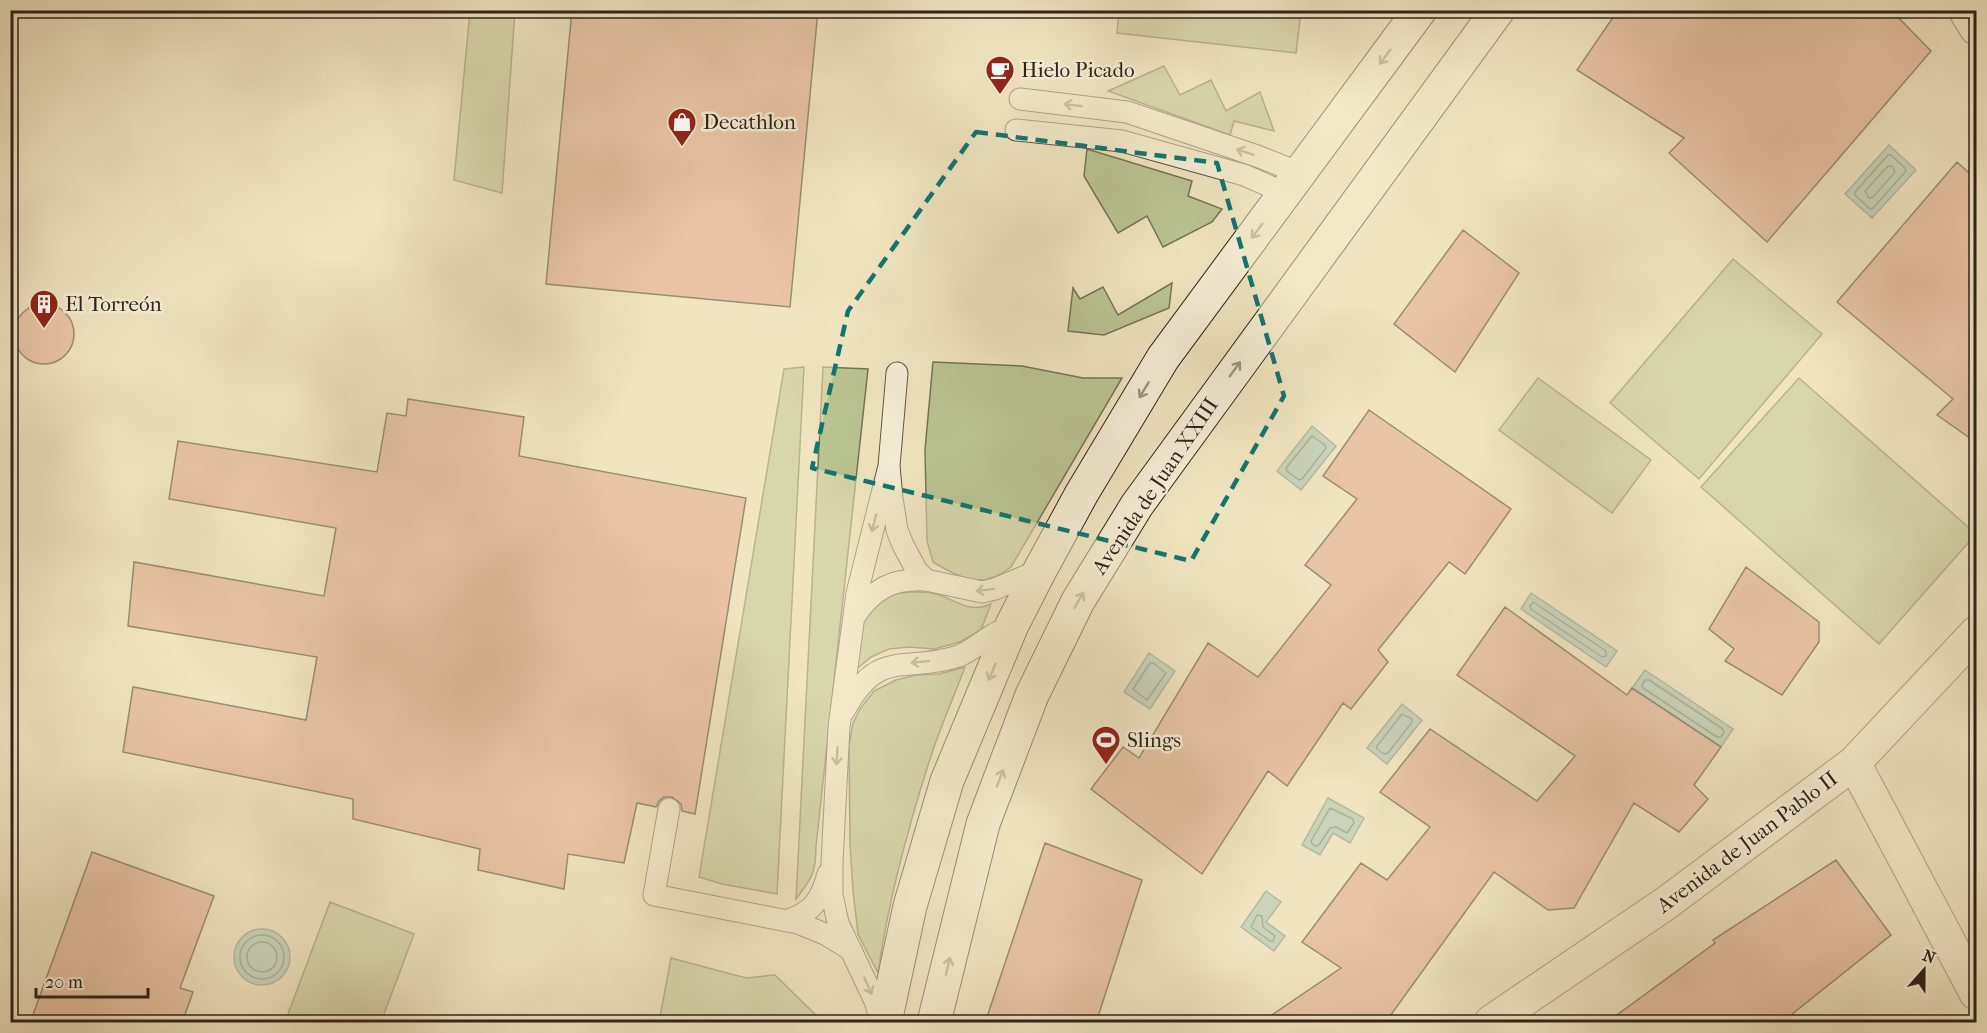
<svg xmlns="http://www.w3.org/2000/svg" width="1987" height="1033" font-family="'IM FELL French Canon',serif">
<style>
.green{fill:#bac592;stroke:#747455;stroke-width:1.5}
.water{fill:#9abfb6;stroke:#6f8177;stroke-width:1.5}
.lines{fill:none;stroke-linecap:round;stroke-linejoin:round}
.shore{stroke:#647167;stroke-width:1.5}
.building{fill:#df9d86;stroke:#2f2318;stroke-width:1.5}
.lane-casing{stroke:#5f5442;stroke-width:23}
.street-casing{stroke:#5f5442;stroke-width:35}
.secondary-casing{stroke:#2f2318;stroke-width:35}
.lane{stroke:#f5eed6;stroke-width:21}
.street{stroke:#f5eed6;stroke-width:33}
.secondary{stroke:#f5eed6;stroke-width:33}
.oneway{stroke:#9c9380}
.marked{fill:none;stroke:#0f766e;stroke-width:4.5;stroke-dasharray:12 8;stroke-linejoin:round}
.labels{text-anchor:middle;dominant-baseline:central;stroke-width:5;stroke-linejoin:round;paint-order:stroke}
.poi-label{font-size:21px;fill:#2f2318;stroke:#f5eed6;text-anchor:start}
.street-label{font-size:21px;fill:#2f2318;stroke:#f5eed6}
</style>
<rect width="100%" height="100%" fill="#f0e5c0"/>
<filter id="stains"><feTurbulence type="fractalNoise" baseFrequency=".00333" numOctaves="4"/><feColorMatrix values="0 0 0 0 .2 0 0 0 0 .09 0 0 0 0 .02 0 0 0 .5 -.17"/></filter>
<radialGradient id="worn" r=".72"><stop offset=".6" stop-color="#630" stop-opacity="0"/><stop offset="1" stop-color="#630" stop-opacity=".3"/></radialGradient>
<!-- green -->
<path class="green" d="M 470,11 L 515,11 L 502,193 L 454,180 Z
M 1119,11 L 1301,11 L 1296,53 L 1117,33 Z
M 1164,66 L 1180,95 L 1211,80 L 1226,111 L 1260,92 L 1274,131 L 1234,121 L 1230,135 L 1108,91 Z
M 1087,149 L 1192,181 L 1188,196 L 1222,209 L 1212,222 L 1163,247 L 1147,216 L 1118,233 L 1084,176 Z
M 1733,259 L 1822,334 L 1699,479 L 1610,403 Z
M 1172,283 L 1169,308 L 1104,335 L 1068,331 L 1073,288 L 1080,299 L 1103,287 L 1118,315 Z
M 933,362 L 1022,366 L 1083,378 L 1122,378 L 1011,567 C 983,590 961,579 933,562 L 927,541 L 925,450 Z
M 804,367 L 777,894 L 722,884 L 699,877 L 784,369 Z
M 823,367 L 868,369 L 816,846 C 816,873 812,878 796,899 Z
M 1538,378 L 1651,460 L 1612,513 L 1499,430 Z
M 1799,378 L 1976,534 L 1879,644 L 1701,487 Z
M 912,592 C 920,592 928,591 936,594 C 957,600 968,614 991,604 L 981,630 L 960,642 L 934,649 L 909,647 L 889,649 L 871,657 L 852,673 C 856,654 859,615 875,602 C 885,594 900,593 912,592 Z
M 965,667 C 953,699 939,730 929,762 C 907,831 888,901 878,973 L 858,934 L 853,891 L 850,843 L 849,745 L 853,723 L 860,709 L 874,691 L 896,680 L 916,675 L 939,674 Z
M 330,902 L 414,934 L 381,1022 L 285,1022 Z
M 671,958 L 746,978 L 775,975 L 823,1022 L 659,1022 Z"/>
<!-- water -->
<path class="water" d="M 1889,145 L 1916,170 L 1872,218 L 1845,194 Z
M 1312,426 L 1336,446 L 1301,490 L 1277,471 Z
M 1531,593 L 1617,651 L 1606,667 L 1521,609 Z
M 1149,653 L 1175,671 L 1150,709 L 1124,692 Z
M 1645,670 L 1733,729 L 1721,747 L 1632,688 Z
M 1402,704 L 1422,720 L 1387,764 L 1367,748 Z
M 1328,798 L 1364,818 L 1350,843 L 1333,833 L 1320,855 L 1302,845 Z
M 1266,891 L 1281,902 L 1266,922 L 1285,936 L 1274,951 L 1241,927 Z
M234 957a28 28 0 1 1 56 0a28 28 0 1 1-56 0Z"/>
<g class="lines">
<!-- shore -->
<path class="shore" d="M 1888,155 L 1891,155 L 1905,168 L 1906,171 L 1873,208 L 1870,209 L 1855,195 L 1855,192 Z
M 1888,166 L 1892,166 L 1895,172 L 1873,197 L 1869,198 L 1865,191 Z
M 1312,436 L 1325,445 L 1326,448 L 1302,479 L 1299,480 L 1287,471 L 1286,468 Z
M 1533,602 L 1606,651 L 1606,656 L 1602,657 L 1531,609 L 1530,606 Z
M 1150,663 L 1153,663 L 1166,673 L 1147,700 L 1133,689 Z
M 1645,680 L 1649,680 L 1723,729 L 1724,732 L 1721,737 L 1717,737 L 1643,688 L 1642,685 Z
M 1402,714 L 1412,719 L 1412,722 L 1388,753 L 1384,754 L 1377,749 L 1377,746 Z
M 1330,808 L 1353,819 L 1354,823 L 1347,833 L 1336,827 L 1330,828 L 1319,845 L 1316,846 L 1312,844 L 1311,841 Z
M 1257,915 L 1262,916 L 1263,927 L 1275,936 L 1273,941 L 1270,941 L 1251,927 Z
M240 957a22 22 0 1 1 44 0a22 22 0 1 1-44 0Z
M247 957a15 15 0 1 1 30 0a15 15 0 1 1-30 0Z"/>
</g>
<!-- building -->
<path class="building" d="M 572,10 L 818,10 L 790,307 L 546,284 Z
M 1618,10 L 1891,10 L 1931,51 L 1767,242 L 1669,153 L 1684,138 L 1577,70 Z
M 1957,162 L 1977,180 L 1977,443 L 1937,415 L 1953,399 L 1837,302 Z
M 1463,230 L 1519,273 L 1455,372 L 1394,324 Z
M14 334a30 30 0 1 1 60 0a30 30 0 1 1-60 0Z
M 408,399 L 524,417 L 519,456 L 746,498 L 695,814 L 682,811 L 681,804 L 672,797 L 664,797 L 659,801 L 656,807 L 637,803 L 624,863 L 568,854 L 564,889 L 478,870 L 480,849 L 353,819 L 353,799 L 123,752 L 133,687 L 306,720 L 317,657 L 128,626 L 134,562 L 324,596 L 336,528 L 169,499 L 178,441 L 377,472 L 387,413 L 406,416 Z
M 1369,410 L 1511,509 L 1465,574 L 1449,562 L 1378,650 L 1388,662 L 1351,709 L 1343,703 L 1287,786 L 1268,771 L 1202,874 L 1091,789 L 1123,747 L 1139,758 L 1208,643 L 1258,677 L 1331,585 L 1305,565 L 1357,499 L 1323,476 Z
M 1746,567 L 1819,622 L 1819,642 L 1782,695 L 1725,661 L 1734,649 L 1709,629 Z
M 1505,607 L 1627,695 L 1632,688 L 1721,747 L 1694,785 L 1708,799 L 1679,832 L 1634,803 L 1574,908 L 1548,910 L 1494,872 L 1385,1023 L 1260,1023 L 1341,968 L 1302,942 L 1361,863 L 1387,880 L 1430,827 L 1380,792 L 1430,729 L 1537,801 L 1575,756 L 1457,675 Z
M 1045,843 L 1142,880 L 1096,1023 L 985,1023 Z
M 92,852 L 214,896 L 180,988 L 193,992 L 182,1023 L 30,1023 Z
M 1836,860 L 1891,935 L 1781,1023 L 1606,1023 L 1715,943 L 1713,940 Z"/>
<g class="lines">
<!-- lane casing -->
<g class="lane-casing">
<path id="lane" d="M 1020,99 L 1127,112 L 1257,156 L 1300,173
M 1016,130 L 1122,141 L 1244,175 L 1285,193
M 897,373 L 889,466 L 892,498 L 897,530 L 903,545 L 917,571 L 926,580 L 982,592 L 995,589 L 1040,570
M 854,617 C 873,589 892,578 926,580
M 844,711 C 879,646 904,674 959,656 C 971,651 980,643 991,636 C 997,632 1005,629 1012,625
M 669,809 L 654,895 L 798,923 L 825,934 L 848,948
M 786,921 C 813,912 821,900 828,874
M 881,1022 L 875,1001 L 838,923 L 832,895 L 832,862 L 839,727 L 857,593 L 889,466"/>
</g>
<!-- street casing -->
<g class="street-casing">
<path id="street" d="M 1965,10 L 1976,28
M 1854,763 L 1976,993
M 1491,1022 L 1665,904 L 1854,763 L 1976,633"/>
</g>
<!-- secondary casing -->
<g class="secondary-casing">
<path id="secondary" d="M 885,1022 L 910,906 L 947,781 L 1012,625 L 1040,570 L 1082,493 L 1163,358 L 1420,10
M 934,1022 L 983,824 L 1032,695 L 1078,601 L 1137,505 L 1498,10"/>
</g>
<!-- lane -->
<use href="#lane" class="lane"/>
<!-- street -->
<use href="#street" class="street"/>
<!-- secondary -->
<use href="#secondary" class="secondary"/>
</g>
<!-- one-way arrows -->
<defs><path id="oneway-shaft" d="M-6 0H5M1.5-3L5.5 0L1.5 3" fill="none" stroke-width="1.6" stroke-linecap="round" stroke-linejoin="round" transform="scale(1.5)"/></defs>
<g class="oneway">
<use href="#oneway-shaft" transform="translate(1385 57) rotate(127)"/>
<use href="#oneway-shaft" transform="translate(1073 105) rotate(-173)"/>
<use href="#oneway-shaft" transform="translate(1245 152) rotate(-162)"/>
<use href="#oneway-shaft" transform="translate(1257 231) rotate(127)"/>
<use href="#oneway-shaft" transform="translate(1235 369) rotate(-54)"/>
<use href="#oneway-shaft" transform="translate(1144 390) rotate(121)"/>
<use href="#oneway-shaft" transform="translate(874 523) rotate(105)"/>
<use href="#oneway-shaft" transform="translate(985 590) rotate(173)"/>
<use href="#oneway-shaft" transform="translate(1079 600) rotate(-60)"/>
<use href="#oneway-shaft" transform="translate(920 662) rotate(174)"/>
<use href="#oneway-shaft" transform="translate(992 672) rotate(113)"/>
<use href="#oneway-shaft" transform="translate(837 756) rotate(94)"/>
<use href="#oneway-shaft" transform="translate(1000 778) rotate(-70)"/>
<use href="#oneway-shaft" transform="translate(948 966) rotate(-76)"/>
<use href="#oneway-shaft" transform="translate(868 986) rotate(66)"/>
</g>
<!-- marked area -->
<path d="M0 0H1987V1033H0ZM 976,132 L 1217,163 L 1284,396 L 1191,561 L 812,468 L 848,311 Z" fill="#f0e5c0" fill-opacity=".55" fill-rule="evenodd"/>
<path class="marked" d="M 976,132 L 1217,163 L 1284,396 L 1191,561 L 812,468 L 848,311 Z"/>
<!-- icons -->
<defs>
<g id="cafe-pin" transform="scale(1.5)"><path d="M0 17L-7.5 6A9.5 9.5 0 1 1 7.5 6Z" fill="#8f2418" stroke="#f5eed6"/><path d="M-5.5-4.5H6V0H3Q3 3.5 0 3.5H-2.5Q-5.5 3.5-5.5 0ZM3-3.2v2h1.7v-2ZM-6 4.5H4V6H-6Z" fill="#fff"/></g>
<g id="shop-pin" transform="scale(1.5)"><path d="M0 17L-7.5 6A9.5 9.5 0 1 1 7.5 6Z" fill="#8f2418" stroke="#f5eed6"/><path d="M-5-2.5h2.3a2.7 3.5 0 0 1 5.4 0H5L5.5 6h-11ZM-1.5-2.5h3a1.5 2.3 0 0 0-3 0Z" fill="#fff"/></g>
<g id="building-pin" transform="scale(1.5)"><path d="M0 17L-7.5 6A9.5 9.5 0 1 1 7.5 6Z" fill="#8f2418" stroke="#f5eed6"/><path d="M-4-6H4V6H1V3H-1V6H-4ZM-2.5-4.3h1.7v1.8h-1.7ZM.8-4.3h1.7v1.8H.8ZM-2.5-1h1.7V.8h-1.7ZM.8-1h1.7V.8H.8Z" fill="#fff"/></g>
<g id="stadium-pin" transform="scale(1.5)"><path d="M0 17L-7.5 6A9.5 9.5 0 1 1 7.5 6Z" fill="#8f2418" stroke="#f5eed6"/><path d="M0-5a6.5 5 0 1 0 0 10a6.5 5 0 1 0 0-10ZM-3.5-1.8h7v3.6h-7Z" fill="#fff"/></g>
</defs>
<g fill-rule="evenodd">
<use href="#cafe-pin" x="1000" y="70"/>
<use href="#shop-pin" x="682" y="122"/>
<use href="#building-pin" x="44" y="304"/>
<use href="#stadium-pin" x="1106" y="740"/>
</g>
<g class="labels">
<!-- poi labels -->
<g class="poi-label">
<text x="1021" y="70">Hielo Picado</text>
<text x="703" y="122">Decathlon</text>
<text x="65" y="304">El Torreón</text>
<text x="1127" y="740">Slings</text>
</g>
<!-- street labels -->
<g class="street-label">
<text transform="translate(1155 486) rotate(-56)">Avenida de Juan XXIII</text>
<text transform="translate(1747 842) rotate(-37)">Avenida de Juan Pablo II</text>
</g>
</g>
<!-- margin -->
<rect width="1987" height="1033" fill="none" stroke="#f0e5c0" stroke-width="36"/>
<rect x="12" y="12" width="1963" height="1009" fill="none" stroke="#2f2318" stroke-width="3"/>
<rect x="18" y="18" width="1951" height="997" fill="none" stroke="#2f2318" stroke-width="1.5"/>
<!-- north arrow -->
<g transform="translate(1924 970) rotate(21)" stroke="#f5eed6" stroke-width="4.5" paint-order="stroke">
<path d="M0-4.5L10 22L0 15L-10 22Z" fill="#2f2318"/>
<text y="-9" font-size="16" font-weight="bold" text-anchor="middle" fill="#2f2318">N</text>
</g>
<!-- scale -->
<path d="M36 988v9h112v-9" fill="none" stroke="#2f2318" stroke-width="3"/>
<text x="45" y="988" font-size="18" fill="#2f2318" stroke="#f5eed6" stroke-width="4.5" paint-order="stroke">20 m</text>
<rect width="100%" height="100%" filter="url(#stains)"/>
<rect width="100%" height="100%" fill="url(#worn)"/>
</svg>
